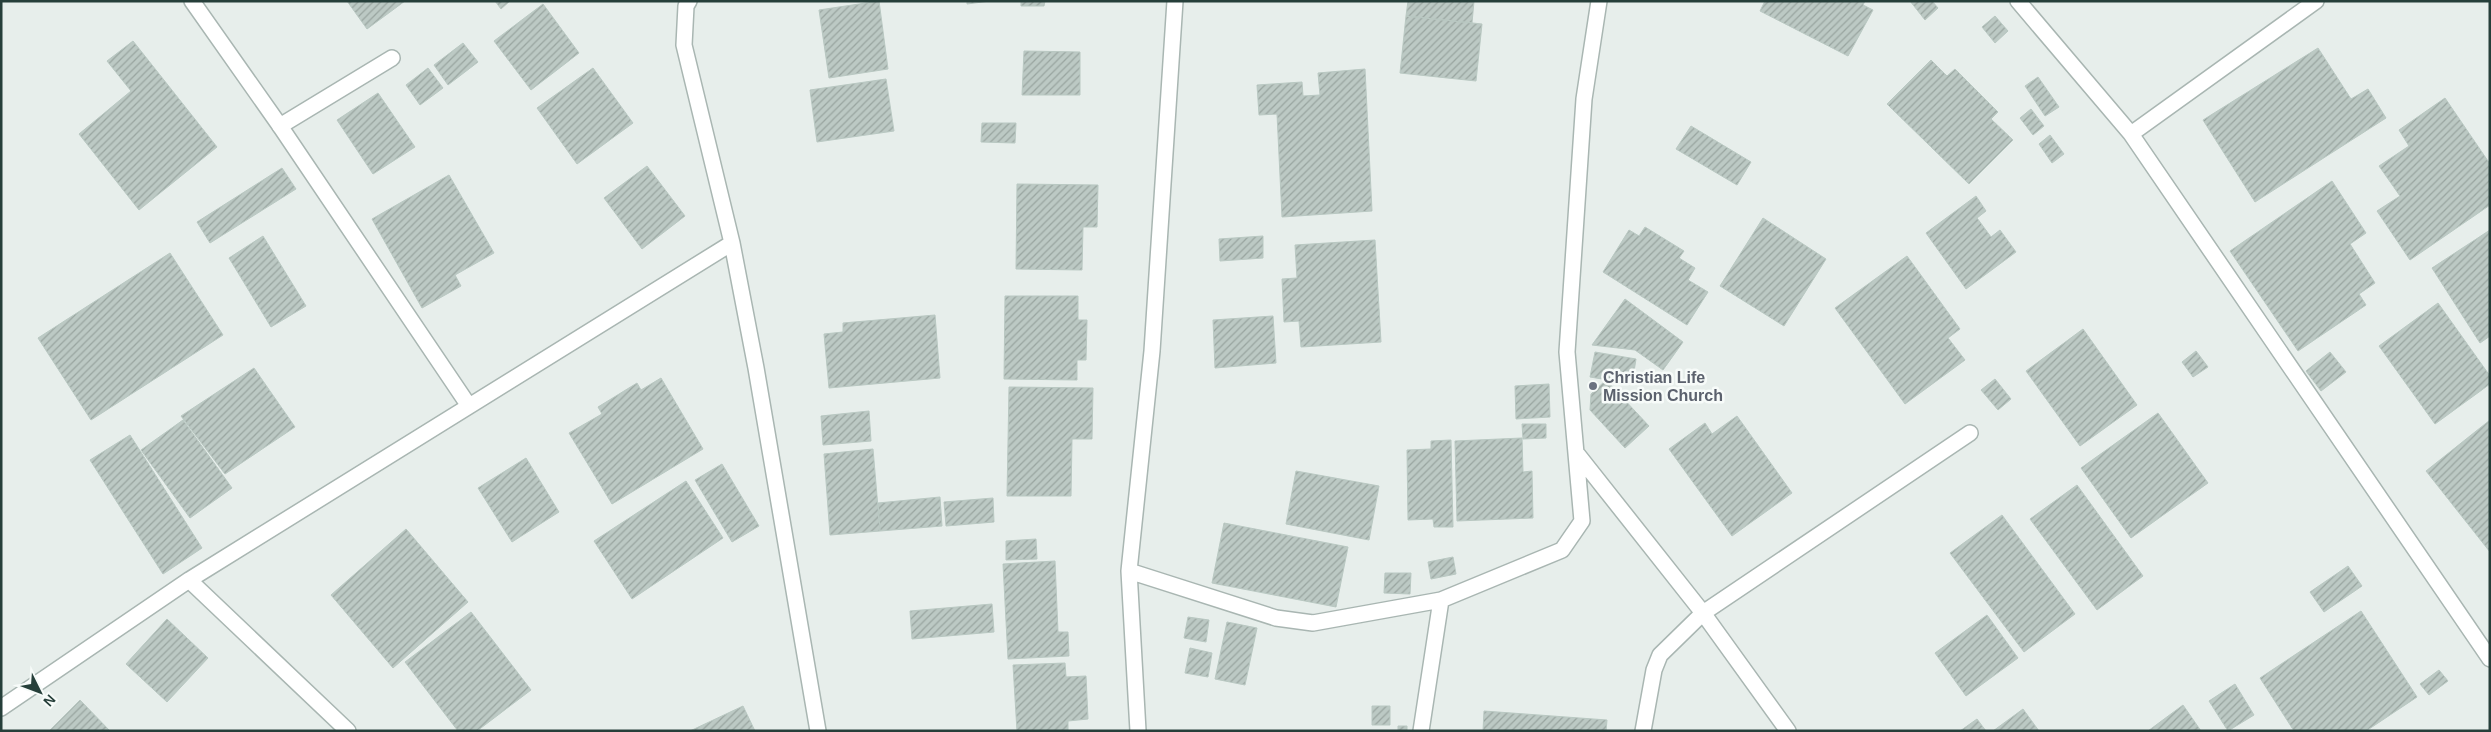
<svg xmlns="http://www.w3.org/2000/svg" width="2491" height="732" font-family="Helvetica,sans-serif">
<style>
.building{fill:url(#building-hatch);stroke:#b9c8c2}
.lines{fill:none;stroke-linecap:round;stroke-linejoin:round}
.service-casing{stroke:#a9b6b2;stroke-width:18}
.minor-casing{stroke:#a9b6b2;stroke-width:18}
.service{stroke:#fff;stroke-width:15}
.minor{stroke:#fff;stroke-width:15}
.worship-dot{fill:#6b7280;stroke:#f7fbf9;stroke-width:2}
.labels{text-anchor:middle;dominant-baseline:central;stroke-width:5;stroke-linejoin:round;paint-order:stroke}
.worship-label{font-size:16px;font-weight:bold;fill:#5b616d;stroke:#f7fbf9;text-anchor:start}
</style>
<defs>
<pattern id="building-hatch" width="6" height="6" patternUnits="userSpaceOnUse" patternTransform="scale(1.25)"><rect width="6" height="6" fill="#bcc9c4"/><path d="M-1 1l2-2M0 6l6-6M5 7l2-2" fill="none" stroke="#99a5a0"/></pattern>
</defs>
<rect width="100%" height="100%" fill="#e7eeeb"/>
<!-- building -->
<path class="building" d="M 347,1 L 405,1 L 367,29 Z
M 495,1 L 510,1 L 501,9 Z
M 879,1 L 888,69 L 829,78 L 819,10 Z
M 967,1 L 990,1 L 967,4 Z
M 1021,1 L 1045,1 L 1044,6 L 1021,6 Z
M 1408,1 L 1474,1 L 1472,23 L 1406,16 Z
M 1765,1 L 1865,1 L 1863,5 L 1873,10 L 1848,56 L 1760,11 Z
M 1910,1 L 1932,1 L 1938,8 L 1925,20 Z
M 543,4 L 579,53 L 531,90 L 494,41 Z
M 1406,16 L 1482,24 L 1476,81 L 1400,73 Z
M 1995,16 L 2008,31 L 1995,43 L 1982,27 Z
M 133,41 L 217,147 L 139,210 L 79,134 L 131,91 L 107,61 Z
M 463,43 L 478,62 L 448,85 L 434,65 Z
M 2318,48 L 2351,99 L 2368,89 L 2386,118 L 2255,202 L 2203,120 Z
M 1024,51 L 1080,52 L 1080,95 L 1022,95 Z
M 1931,60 L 1947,76 L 1955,69 L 1998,112 L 1991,119 L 2013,140 L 1969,184 L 1887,104 Z
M 428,68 L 443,88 L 420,105 L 406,85 Z
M 593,68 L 633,123 L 577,164 L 537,108 Z
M 1365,69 L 1372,211 L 1282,217 L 1277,114 L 1259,115 L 1257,85 L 1302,82 L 1303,96 L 1320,95 L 1318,73 Z
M 2038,77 L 2059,107 L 2045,116 L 2025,86 Z
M 886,79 L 894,131 L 817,142 L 810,90 Z
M 378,93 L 415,147 L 373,174 L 337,120 Z
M 2445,98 L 2490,164 L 2490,205 L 2410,260 L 2377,211 L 2400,196 L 2379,166 L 2409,146 L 2399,130 Z
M 2031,109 L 2044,126 L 2033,135 L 2020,118 Z
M 982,123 L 1016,123 L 1015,143 L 981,142 Z
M 1691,126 L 1751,162 L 1737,185 L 1676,149 Z
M 2050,135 L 2064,154 L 2052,163 L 2039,144 Z
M 647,166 L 685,216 L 642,249 L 604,198 Z
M 282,168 L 296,189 L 210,243 L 197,222 Z
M 449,175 L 494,253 L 455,275 L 461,286 L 422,308 L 372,219 Z
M 2332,181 L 2366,233 L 2350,244 L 2375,283 L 2359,294 L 2366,305 L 2298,351 L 2230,251 Z
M 1017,184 L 1098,185 L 1097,227 L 1083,227 L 1082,270 L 1016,269 Z
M 1976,196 L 1986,211 L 1977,218 L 1991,237 L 2000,230 L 2016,252 L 1966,289 L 1926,233 Z
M 1763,218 L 1826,259 L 1784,326 L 1720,286 Z
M 1645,227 L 1684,251 L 1679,258 L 1695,268 L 1688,280 L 1708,292 L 1687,325 L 1603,272 L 1629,230 L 1639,236 Z
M 2490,230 L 2490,336 L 2480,343 L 2432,268 Z
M 263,236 L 306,306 L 271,327 L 229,258 Z
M 1263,236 L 1263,258 L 1220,261 L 1219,239 Z
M 1375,240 L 1381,342 L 1301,347 L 1299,321 L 1284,322 L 1282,279 L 1297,278 L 1295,245 Z
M 170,253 L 223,335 L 91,420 L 38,338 Z
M 1907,256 L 1960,329 L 1948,338 L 1965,360 L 1905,404 L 1835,308 Z
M 1005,296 L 1078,296 L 1078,320 L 1087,320 L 1086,360 L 1077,360 L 1077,380 L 1004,379 Z
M 1625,299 L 1683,342 L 1663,370 L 1635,350 L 1592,345 Z
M 2438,303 L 2490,376 L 2490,384 L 2435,424 L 2379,346 Z
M 935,315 L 940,378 L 829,388 L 824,334 L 843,332 L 843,323 Z
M 1273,316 L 1276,363 L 1215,368 L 1213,320 Z
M 2083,329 L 2137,405 L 2080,446 L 2026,371 Z
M 2196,351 L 2208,367 L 2193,377 L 2182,362 Z
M 1595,352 L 1636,359 L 1632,384 L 1590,377 Z
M 2330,352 L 2346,372 L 2321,391 L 2306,371 Z
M 254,368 L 295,427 L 225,474 L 181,416 Z
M 661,378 L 703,449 L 612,504 L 569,433 L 602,414 L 598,407 L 637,383 L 641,390 Z
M 1995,379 L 2011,399 L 1998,410 L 1981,390 Z
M 1606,380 L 1649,426 L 1625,448 L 1590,410 L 1591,394 Z
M 1549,384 L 1550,417 L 1516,419 L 1515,386 Z
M 1009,387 L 1093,388 L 1092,439 L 1072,439 L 1071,496 L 1007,496 Z
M 869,411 L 871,441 L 823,445 L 821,416 Z
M 2158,413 L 2208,483 L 2131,538 L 2081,468 Z
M 1737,416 L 1792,493 L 1732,536 L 1669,449 L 1705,423 L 1712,434 Z
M 183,420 L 232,488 L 190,518 L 141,450 Z
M 2490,420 L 2490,552 L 2426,471 Z
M 1522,424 L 1546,424 L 1546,438 L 1523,439 Z
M 130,435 L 202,548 L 163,574 L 90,460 Z
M 1522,438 L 1523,472 L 1532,471 L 1533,518 L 1457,521 L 1455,441 Z
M 1451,440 L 1453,527 L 1434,527 L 1433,519 L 1408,520 L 1407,450 L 1431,449 L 1431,441 Z
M 873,449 L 880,531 L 830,535 L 824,454 Z
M 526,458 L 559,512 L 512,542 L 478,488 Z
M 722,464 L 759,526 L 732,542 L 695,480 Z
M 1296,471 L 1379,486 L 1369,540 L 1286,524 Z
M 686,481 L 723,538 L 632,599 L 594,541 Z
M 2077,485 L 2143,576 L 2097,610 L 2030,519 Z
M 940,497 L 942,526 L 880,531 L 878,503 Z
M 993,498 L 994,522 L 946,526 L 944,502 Z
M 2002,515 L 2075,614 L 2024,652 L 1950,553 Z
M 1224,523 L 1348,547 L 1336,607 L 1212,583 Z
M 406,529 L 468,602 L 393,668 L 331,595 Z
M 1036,539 L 1037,559 L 1006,560 L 1006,541 Z
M 1453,557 L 1456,574 L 1431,579 L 1428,562 Z
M 1055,561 L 1058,632 L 1068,632 L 1069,656 L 1008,659 L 1003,564 Z
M 2348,566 L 2362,586 L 2324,612 L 2310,592 Z
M 1385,573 L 1411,573 L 1410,594 L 1384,593 Z
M 992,604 L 994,632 L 912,639 L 910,611 Z
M 2361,611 L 2417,697 L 2366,731 L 2294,731 L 2260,678 Z
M 471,612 L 531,690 L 477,731 L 458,731 L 405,662 Z
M 1987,615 L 2018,658 L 1966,696 L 1935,653 Z
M 1188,617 L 1209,620 L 1206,642 L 1184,638 Z
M 167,619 L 208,658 L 167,702 L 126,664 Z
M 1227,622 L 1257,628 L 1245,685 L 1215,679 Z
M 1190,648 L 1212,653 L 1208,677 L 1185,673 Z
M 1065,663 L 1066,677 L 1086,676 L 1088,719 L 1068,721 L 1068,731 L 1017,731 L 1013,665 Z
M 2439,670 L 2448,681 L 2429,695 L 2420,684 Z
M 2235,684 L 2254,715 L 2228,731 L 2209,701 Z
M 80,700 L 110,731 L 49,731 Z
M 2183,705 L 2201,731 L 2148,731 Z
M 743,706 L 755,731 L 690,731 Z
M 1372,706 L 1390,706 L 1390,725 L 1372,725 Z
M 2023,709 L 2039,731 L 1993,731 Z
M 1484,711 L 1607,720 L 1606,731 L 1483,731 Z
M 1977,719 L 1986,731 L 1960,731 Z
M 1398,726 L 1407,726 L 1407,731 L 1398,731 Z"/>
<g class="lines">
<!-- service casing -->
<g class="service-casing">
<path id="service" d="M 280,126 L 392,58
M 1643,731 L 1654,670 L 1660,655 L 1703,613"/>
</g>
<!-- minor casing -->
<g class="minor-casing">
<path id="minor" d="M 192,1 L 280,126 L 469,406
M 689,1 L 686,6 L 684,45 L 732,243 L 756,368 L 818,731
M 2018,1 L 2131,134 L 2490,659
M 2131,134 L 2316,1
M 1578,455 L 1703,613 L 1788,731
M 1129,571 L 1276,618 L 1313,623 L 1441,600 L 1562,550 L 1582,521 L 1567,352 L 1584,99 L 1599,1
M 189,580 L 348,731
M 1703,613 L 1970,433
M 1,708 L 189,580 L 732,243
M 1138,731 L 1129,571 L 1152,351 L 1175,1
M 1421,731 L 1441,600"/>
</g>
<!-- service -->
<use href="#service" class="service"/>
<!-- minor -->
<use href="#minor" class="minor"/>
</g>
<!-- markers -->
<circle class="worship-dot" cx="1593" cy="386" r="5"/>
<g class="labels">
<!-- worship labels -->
<g class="worship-label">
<text x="1603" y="377">Christian Life<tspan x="1603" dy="18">Mission Church</tspan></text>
</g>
</g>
<!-- border -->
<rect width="2491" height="732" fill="none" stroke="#263f3a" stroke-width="5"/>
<!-- north arrow -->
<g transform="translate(40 692) rotate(132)" stroke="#f7fbf9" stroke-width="4" paint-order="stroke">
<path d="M0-4L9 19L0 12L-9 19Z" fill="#263f3a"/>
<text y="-8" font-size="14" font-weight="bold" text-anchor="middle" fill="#263f3a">N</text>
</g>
</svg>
